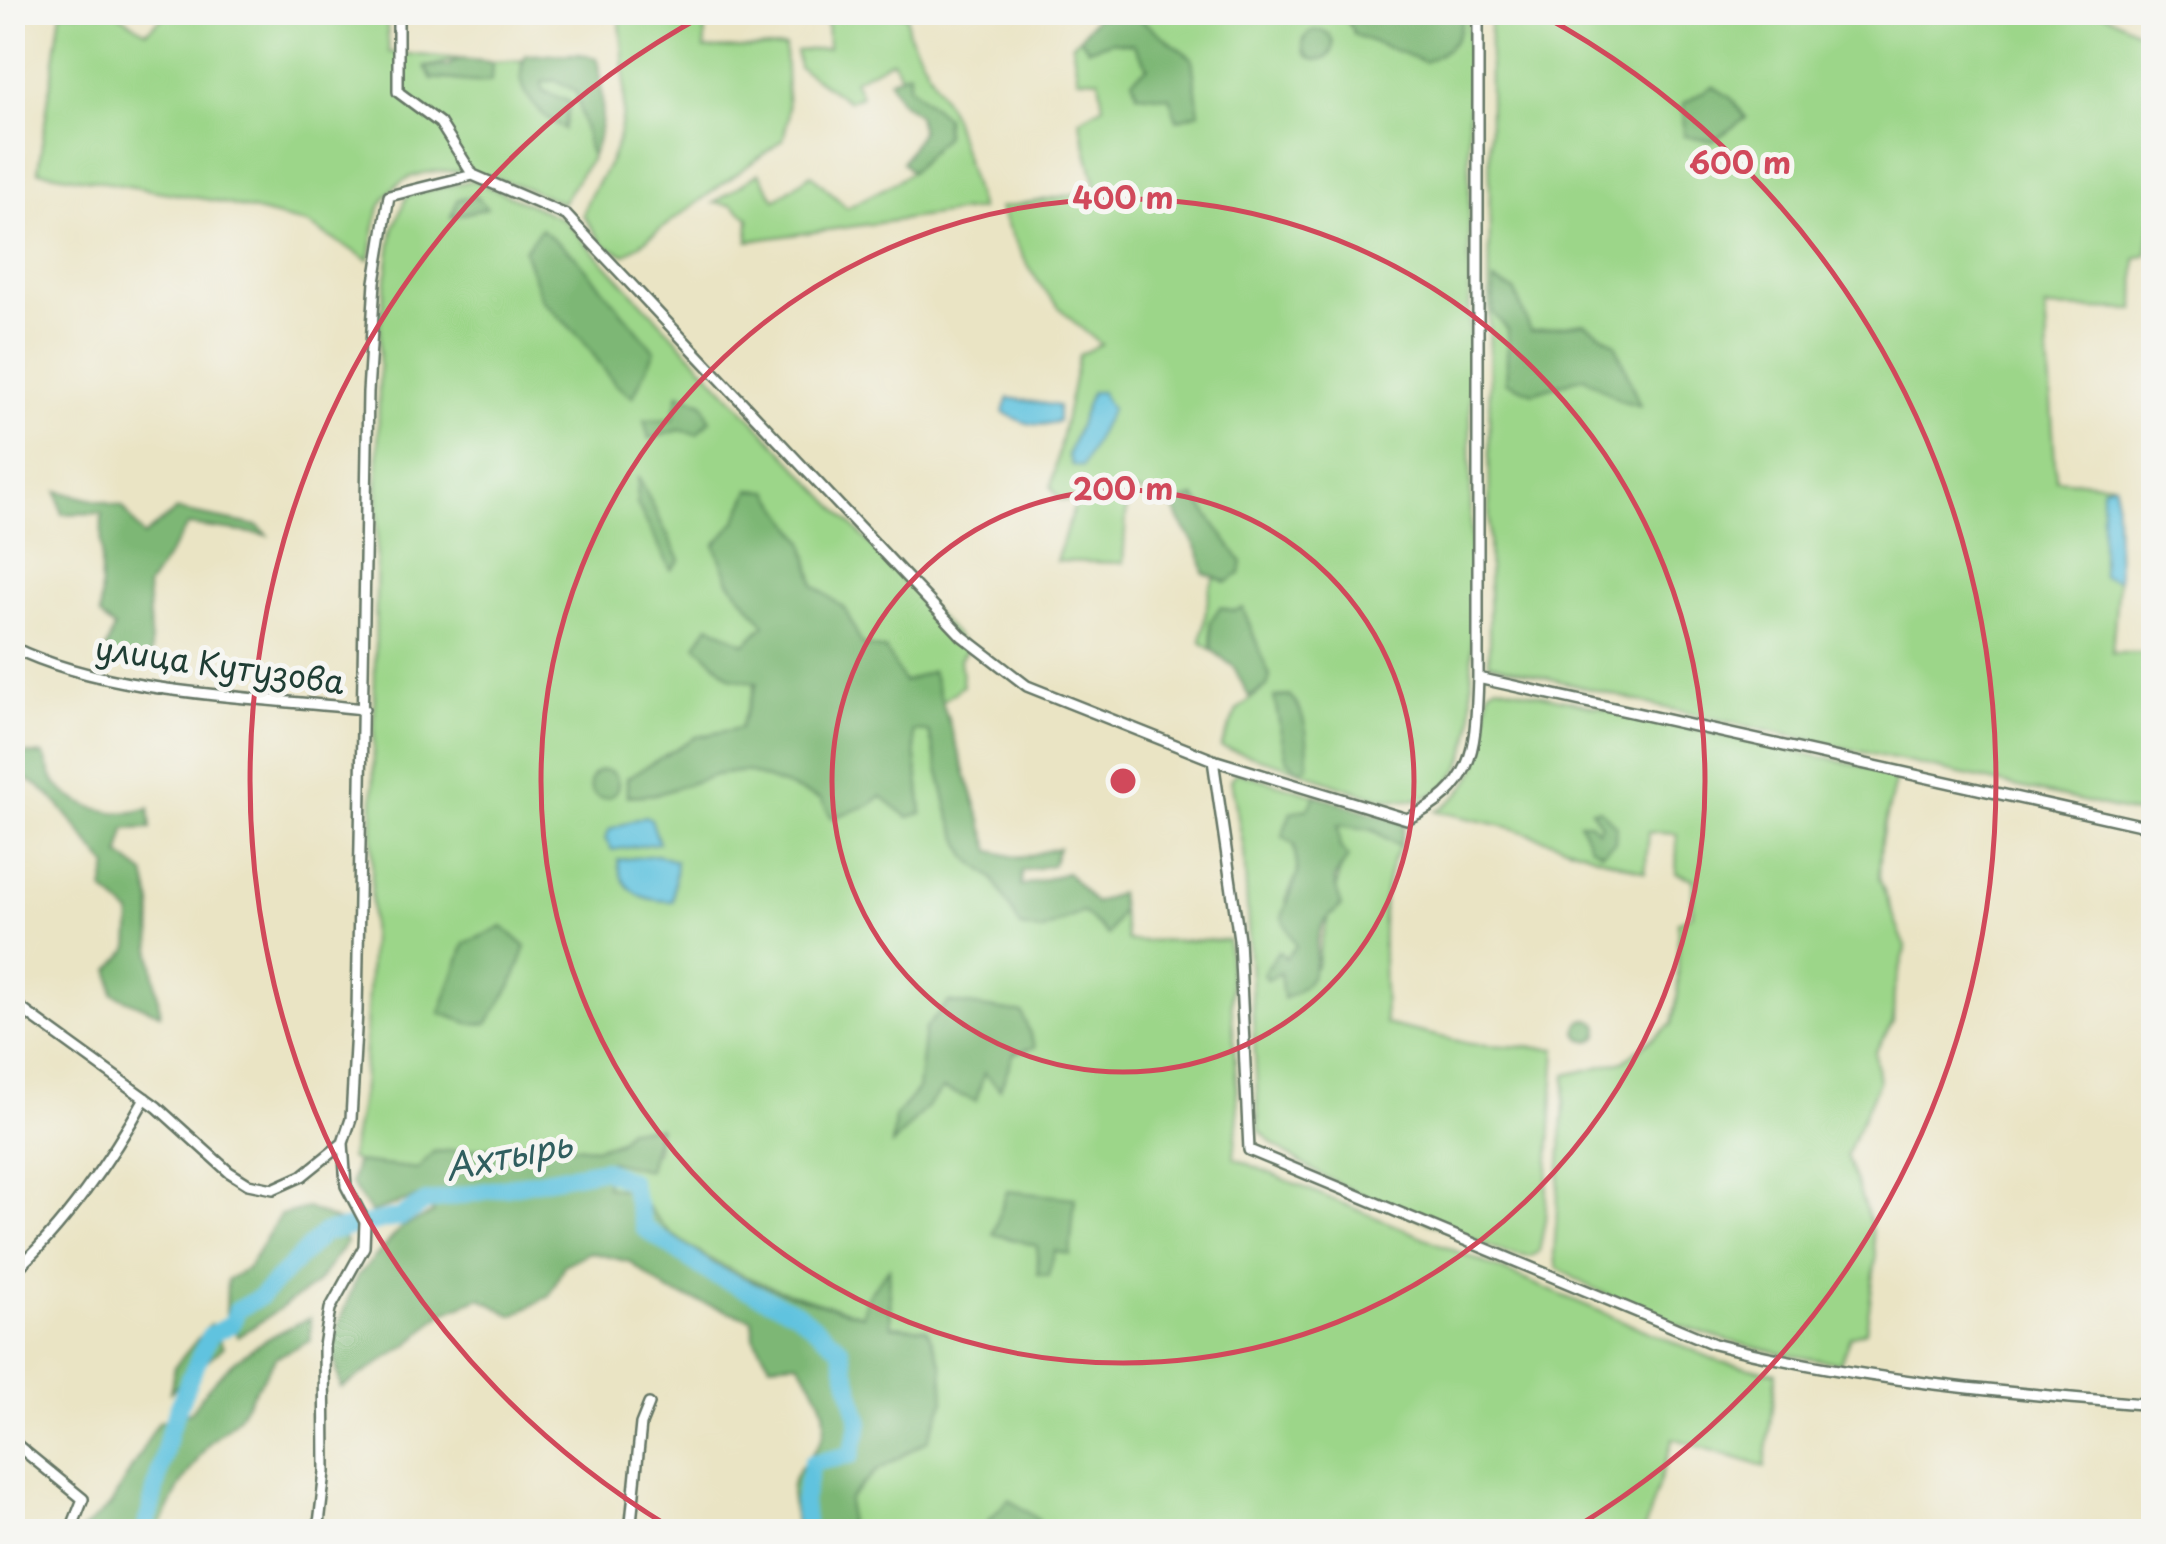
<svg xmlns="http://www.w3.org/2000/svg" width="2166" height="1544" font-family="'Playpen Sans',sans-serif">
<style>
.green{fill:#9cd689;stroke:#5e8a5e;stroke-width:2.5}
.forest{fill:#7db775;stroke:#4e7a54;stroke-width:2.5}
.water{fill:#61c3df;stroke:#40808a;stroke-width:2.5}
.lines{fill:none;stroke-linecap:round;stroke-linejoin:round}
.river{stroke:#61c3df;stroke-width:18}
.street-casing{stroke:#676;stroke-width:14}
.street{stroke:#fff;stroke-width:9}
.ring{fill:none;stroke:#d1495b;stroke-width:5}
.labels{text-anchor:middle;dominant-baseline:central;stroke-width:10;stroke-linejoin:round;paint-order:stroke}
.street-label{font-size:32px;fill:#1f3d34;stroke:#f6f6f2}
.water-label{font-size:35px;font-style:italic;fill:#305e5f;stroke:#f6f6f2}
.centre{fill:#d1495b;stroke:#f6f6f2;stroke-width:5}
.ring-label{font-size:30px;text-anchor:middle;font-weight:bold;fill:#d1495b;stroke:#f6f6f2;stroke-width:10;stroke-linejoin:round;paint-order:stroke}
</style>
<rect width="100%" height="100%" fill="#f6f6f2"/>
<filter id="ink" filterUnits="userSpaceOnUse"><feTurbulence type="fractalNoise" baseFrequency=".01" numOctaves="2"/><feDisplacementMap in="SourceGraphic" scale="20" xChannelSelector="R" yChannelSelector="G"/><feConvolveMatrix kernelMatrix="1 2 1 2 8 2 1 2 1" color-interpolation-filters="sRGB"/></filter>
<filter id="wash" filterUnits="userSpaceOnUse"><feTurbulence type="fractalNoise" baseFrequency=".0048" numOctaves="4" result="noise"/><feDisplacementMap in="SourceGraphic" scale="40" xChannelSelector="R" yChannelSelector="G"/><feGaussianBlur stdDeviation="2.25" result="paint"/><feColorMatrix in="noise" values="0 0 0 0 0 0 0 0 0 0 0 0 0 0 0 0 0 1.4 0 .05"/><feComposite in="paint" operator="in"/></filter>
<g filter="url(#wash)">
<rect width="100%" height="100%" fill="#eae4c4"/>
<!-- green -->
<path class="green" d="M 61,12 L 116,13 L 146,32 L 168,13 L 386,13 L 389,52 L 460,59 L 426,67 L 432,79 C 453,77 469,85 490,81 L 492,62 L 522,60 C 520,93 536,113 564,129 L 570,102 L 543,91 L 541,81 L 556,80 L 576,91 L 591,158 L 562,203 C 517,182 412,142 381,205 C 374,221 373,243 369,260 L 307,224 L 216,201 L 38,171 Z
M 2101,12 L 2138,31 L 2153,32 L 2153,214 L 2147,255 L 2136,259 L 2135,310 L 2045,308 L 2056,479 L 2115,484 L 2118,580 L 2112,653 L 2153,653 L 2153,817 L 1657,706 L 1489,663 L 1490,13 Z
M 619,13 L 704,13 L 705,49 L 785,47 L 788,118 L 783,140 L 625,255 L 604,245 L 583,215 C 588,193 602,179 611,159 C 631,114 624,60 619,13 Z
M 827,13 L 907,15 L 908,32 L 953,117 L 980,209 L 748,241 L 749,218 L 732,205 L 714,203 L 759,173 L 775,200 L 811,174 L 847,208 C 898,179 926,176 945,117 L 909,86 L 908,72 L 901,75 L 892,60 L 854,80 L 861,96 L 848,101 L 799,67 L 796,51 L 828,48 Z
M 1112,13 L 1468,13 L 1472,722 C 1458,834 1378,801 1303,772 C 1276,762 1248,755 1221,747 L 1237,710 L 1267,686 L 1270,676 L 1243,609 L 1210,622 L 1212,650 L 1201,642 L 1210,587 L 1216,576 L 1195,497 L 1173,503 L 1137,491 L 1127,501 L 1123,563 L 1056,561 L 1076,502 L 1059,499 L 1051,487 L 1079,355 L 1101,344 C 1045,302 1028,271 999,208 L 1097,190 L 1079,120 L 1103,106 L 1099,79 L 1078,78 L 1072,45 L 1080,37 L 1088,49 L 1113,41 L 1133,44 L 1170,97 L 1199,113 L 1133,14 Z
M 473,180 L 563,219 L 968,648 L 960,659 L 963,686 L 940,703 L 932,671 L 904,683 L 886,650 L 862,645 L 845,609 L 814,586 L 804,542 L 750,490 L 736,521 L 729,581 L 766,624 L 745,644 C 757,682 759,691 740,728 L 696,737 L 627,778 L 627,796 L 658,794 L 715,775 L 746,771 L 821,799 L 881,796 L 922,813 L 913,731 L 929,732 L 950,817 L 967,857 L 993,878 L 1021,927 L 1041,931 L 1083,912 L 1108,934 L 1121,910 L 1127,941 L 1228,940 L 1238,1115 L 1234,1158 L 1721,1362 L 1776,1373 L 1765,1467 L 1673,1438 L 1644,1531 L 848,1531 L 848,1499 L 875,1472 L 928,1440 L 927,1330 L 891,1326 L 889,1269 L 868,1295 L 863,1315 C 796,1297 726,1276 672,1234 C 644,1212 649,1190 606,1187 L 609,1160 L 656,1153 L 658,1127 L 595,1148 L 545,1144 L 434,1152 L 418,1169 L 356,1162 L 350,1158 L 363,1086 L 371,938 L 380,322 L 393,229 L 407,195 Z
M 1497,685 L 1897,774 L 1881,840 L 1879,878 L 1906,948 L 1894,991 L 1893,1022 L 1875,1052 L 1879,1082 L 1846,1155 L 1870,1222 L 1876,1258 L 1866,1331 L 1850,1336 L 1840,1363 C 1742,1350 1643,1320 1557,1268 L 1554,1255 L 1566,1075 L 1623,1061 L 1672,1024 L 1678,994 L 1678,922 L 1692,915 L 1693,879 L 1676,873 L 1677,834 L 1649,832 L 1645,872 L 1508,827 L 1436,811 C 1486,783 1482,743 1489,690 Z
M 1237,772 L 1316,795 L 1294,845 L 1298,873 L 1286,899 L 1296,946 L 1286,959 L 1278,952 L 1280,972 L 1317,967 C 1321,937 1324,930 1334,903 C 1341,881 1331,883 1348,857 L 1340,847 L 1338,825 C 1362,821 1381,835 1400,847 C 1374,884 1385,978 1385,1024 L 1471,1044 L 1556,1049 L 1545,1220 L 1539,1252 L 1530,1257 L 1506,1253 C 1435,1222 1310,1185 1259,1130 L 1244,850 L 1231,780 Z"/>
<!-- forest -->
<path class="forest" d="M 1342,13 L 1462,13 C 1462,42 1449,49 1425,62 L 1355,35 Z
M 1133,14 L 1192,58 L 1199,113 L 1177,120 L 1169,97 L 1137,94 L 1132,80 L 1148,67 L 1133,44 L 1113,41 L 1088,49 L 1080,37 L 1096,17 Z
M1303 45a15 15 0 1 1 30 0a15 15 0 1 1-30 0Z
M 579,54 L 597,58 C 603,95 607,124 591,158 L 576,91 L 556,80 L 542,82 L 543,91 L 570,102 L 564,129 C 538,114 510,87 526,55 Z
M 460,59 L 492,62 L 491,81 C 470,85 453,77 432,79 L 425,67 L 448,66 Z
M 909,72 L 909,86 L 945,117 L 945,136 L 911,172 L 902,162 L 921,132 L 918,115 L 900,101 L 889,80 Z
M 1713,86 L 1732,99 L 1746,118 L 1713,141 L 1684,136 L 1683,104 Z
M 476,196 L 487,208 L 451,217 L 458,199 Z
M 541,229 L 575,256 L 655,351 L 633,397 L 615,384 L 581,338 L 542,300 L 524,250 Z
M 1494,281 L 1514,290 L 1531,331 L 1584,323 L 1615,343 L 1640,406 L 1620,400 L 1584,377 L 1533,393 L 1506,382 L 1508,330 L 1493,313 Z
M 679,393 L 703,403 L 710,420 L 697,434 L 680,430 L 649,439 L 644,420 L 673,419 Z
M 638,476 L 680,560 L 671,570 L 637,504 Z
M 750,490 L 769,491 L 804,542 L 814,585 L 845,609 L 862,645 L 886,650 L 904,682 L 932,671 L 991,851 L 1019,858 L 1058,848 L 1052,865 L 1022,871 L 1021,886 L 1067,873 L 1095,903 L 1119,893 L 1121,910 L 1108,935 L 1083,912 L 1041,931 L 1021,927 L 993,878 L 967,857 L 950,817 L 929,732 L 913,731 L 922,813 L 908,817 L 881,796 L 870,805 L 832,818 L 821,799 L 746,771 L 715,775 L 658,794 L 627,796 L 627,778 L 696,737 L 740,728 L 757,683 L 731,678 L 696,645 L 709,625 L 745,644 L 765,625 L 729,581 L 715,545 L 736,521 Z
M 57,491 L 123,507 L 143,536 L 177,510 L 258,526 L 267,535 L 188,525 L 147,587 L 152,665 L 102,660 L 114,628 L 100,616 L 102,513 L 62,514 Z
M 1195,497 L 1242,562 L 1240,574 L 1227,582 L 1204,573 C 1199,537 1178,529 1173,503 Z
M 1220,607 L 1234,611 L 1243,608 L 1270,677 L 1267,686 L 1249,697 L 1234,667 L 1212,650 L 1210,622 Z
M 1290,696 C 1308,714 1308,742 1308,767 L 1298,770 L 1286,758 L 1274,697 Z
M 12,753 L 44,755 C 48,765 51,778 57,785 C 79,809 121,819 149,808 L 151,828 L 125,829 L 120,855 L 145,874 L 152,904 L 151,948 L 160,1014 L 113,994 L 110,970 L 129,949 L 131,914 L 103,890 L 108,866 C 79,837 54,782 13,775 Z
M590 784a14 14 0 1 1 28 0a14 14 0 1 1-28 0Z
M 1316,795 L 1404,823 L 1400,847 L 1374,830 L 1338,825 L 1340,847 L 1348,857 L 1334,879 L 1341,906 C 1336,911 1327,918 1323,924 C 1307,954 1331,977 1283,999 L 1280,973 L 1268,980 L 1263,974 L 1278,951 L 1286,958 L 1296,946 L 1282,917 L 1298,873 L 1294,845 L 1282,836 L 1291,812 L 1308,808 Z
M 1600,809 L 1616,826 L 1615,842 L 1602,852 L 1590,846 L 1580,822 L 1590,822 L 1598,831 L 1601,824 L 1591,810 Z
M 503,927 L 526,947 L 512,985 L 487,1024 L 468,1023 L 440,1013 L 465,943 Z
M 948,1002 L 1022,1013 L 1035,1047 L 1014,1053 L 1000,1089 L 984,1073 L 976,1101 L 943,1089 L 892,1145 L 895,1117 L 918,1089 L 925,1029 Z
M1577 1030a11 11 0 1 1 22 0a11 11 0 1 1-22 0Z
M 659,1127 L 648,1170 L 610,1161 L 606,1187 C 640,1190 645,1206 666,1229 C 677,1241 695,1252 709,1261 C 745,1283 821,1305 862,1315 L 868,1295 L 889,1268 L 891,1326 L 927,1329 L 942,1365 L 944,1402 L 928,1440 L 875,1472 L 849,1499 L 848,1531 L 797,1531 C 796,1517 789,1499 792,1485 C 797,1467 808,1461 817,1447 C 837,1417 816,1387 798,1362 L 770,1364 L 754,1337 L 752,1319 L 669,1292 L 630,1262 L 590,1252 L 564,1265 L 550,1295 L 513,1316 L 480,1298 L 441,1314 L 409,1344 L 341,1388 L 331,1344 L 357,1277 L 402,1227 L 434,1213 L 418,1197 L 371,1213 L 351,1184 L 356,1162 L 418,1169 L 433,1152 L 545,1144 L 595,1148 L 618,1143 L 628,1129 Z
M 1007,1191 L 1075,1198 L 1070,1255 L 1055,1251 L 1048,1276 L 1038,1274 L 1037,1246 L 993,1234 Z
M 307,1208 L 339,1222 L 346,1243 L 316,1284 L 238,1337 L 226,1314 L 227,1280 L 248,1268 L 280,1215 Z
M 310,1318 L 311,1340 L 276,1357 L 237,1419 L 209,1443 L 179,1487 L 158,1531 L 81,1531 L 110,1506 L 158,1422 L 191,1412 C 219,1366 260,1339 310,1318 Z
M 210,1324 L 223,1347 L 170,1392 L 175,1366 Z
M 1009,1499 L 1039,1520 L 1026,1531 L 986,1531 L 988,1521 Z"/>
<!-- water -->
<path class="water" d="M 1091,392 L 1101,392 L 1111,409 L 1082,467 L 1072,465 L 1068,455 Z
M 1009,398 L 1058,406 L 1058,421 C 1038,429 1021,423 1003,412 Z
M 2115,484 L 2118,580 L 2102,576 L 2102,488 Z
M 645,816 L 651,819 L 659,843 L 612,850 L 605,839 L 610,829 Z
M 656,855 L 676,861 L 673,901 C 645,902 620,892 618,860 Z"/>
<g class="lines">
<!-- river -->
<path class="river" d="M 145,1532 L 170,1429 L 189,1380 L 210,1335 L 232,1324 L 237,1310 L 260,1297 L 323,1233 L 401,1217 L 426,1202 L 603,1169 L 630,1181 L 644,1228 L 712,1274 L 796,1312 L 840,1348 L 860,1423 L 851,1455 L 812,1463 L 803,1501 L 806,1532"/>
</g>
</g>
<g filter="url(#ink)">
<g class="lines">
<!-- street casing -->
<g class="street-casing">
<path id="street" d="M 398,12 L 398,92 L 440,123 L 473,175
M 1478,12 L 1478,678 L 2154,828
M 12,647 C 109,695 257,697 364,709
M 1213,760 L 1239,939 L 1249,1150 L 1714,1344 C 1858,1381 2006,1393 2154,1405
M 12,1002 L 157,1107 L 229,1172 L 248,1184 L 273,1189 L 302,1176 L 343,1143 L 351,1119 L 357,1011 L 368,392 L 375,282 L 389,196 L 473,175 L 566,215 L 962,636 L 1027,686 L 1213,760 L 1407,819 C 1477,786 1475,748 1478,678
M 12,1273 C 62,1230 113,1156 145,1098
M 12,1441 L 83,1499 L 70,1532
M 318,1532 L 325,1472 L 324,1346 L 330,1309 L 364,1247 L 365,1222 L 346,1186 L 343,1143
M 630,1532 L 641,1424 L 649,1404"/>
</g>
<!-- street -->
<use href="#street" class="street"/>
</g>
</g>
<!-- distance rings -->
<g class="ring">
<circle cx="1123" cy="781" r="291"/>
<circle cx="1123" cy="781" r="582"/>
<path d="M673 1529A873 873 0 0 1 706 14M1540 14A873 873 0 0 1 1573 1529"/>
</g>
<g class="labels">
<!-- street labels -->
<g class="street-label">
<text transform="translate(220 664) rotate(8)">улица Кутузова</text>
</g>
<!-- water labels -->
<g class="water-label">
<text transform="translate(508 1154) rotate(-11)">Ахтырь</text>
</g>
</g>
<circle cx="1123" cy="781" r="15" class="centre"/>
<g class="ring-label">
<text x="1740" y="174">600 m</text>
<text x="1123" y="209">400 m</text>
<text x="1123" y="500">200 m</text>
</g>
<!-- margin -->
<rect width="2166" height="1544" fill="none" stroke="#f6f6f2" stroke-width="50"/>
</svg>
